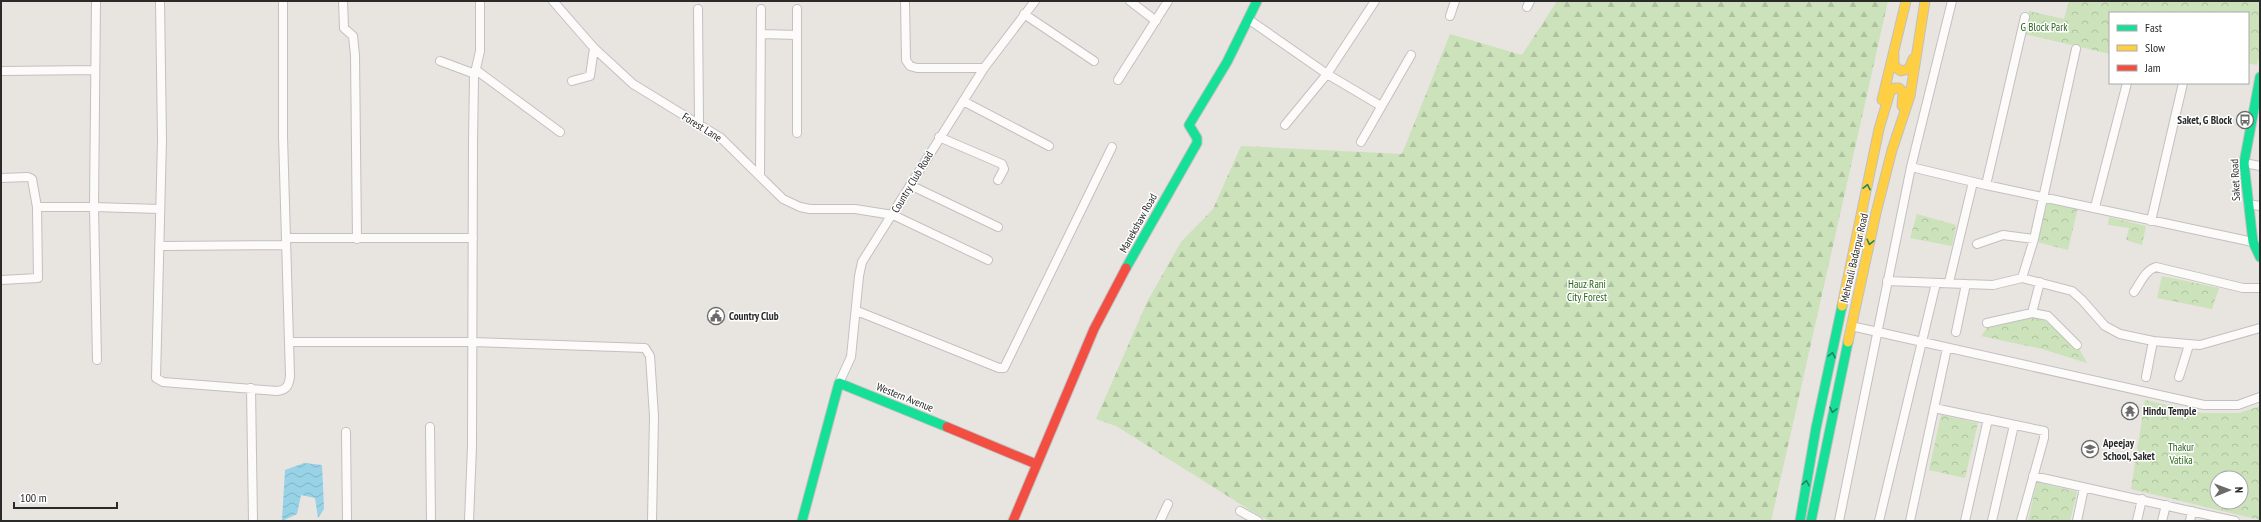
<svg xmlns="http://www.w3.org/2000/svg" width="2261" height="522" font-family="'PT Sans Narrow',sans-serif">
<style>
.forest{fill:url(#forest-firs)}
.park{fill:url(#park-crowns);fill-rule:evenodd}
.water{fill:url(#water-waves)}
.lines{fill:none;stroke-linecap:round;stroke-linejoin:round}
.street-casing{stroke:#c2c0c1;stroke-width:10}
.fast-casing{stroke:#c2c0c1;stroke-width:11}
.slow-casing{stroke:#c2c0c1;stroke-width:11}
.jam-casing{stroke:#c2c0c1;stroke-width:11}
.street{stroke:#fcfbfa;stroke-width:8}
.fast{stroke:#16e098;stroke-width:9}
.slow{stroke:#ffcf43;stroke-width:9}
.jam{stroke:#f24e42;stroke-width:9}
.oneway{stroke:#208561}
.labels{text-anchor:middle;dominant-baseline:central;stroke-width:3;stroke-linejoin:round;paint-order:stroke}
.park-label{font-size:11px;fill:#2c641d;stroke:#fff}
.poi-label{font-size:11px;font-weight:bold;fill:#2a2a2a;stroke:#fff;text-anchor:start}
.street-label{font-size:11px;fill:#2a2a2a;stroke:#fff}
</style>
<defs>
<pattern id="forest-firs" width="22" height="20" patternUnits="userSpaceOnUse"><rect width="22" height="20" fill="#cbe2ba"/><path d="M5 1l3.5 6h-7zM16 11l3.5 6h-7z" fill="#aec2a0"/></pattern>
<pattern id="park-crowns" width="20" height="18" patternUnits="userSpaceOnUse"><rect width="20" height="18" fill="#cbe2ba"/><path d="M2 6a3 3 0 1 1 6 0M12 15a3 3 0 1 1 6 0" fill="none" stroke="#aec2a0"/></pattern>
<pattern id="water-waves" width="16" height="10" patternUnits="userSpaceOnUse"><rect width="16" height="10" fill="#97d2e6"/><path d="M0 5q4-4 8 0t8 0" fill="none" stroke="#82b4c5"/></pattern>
</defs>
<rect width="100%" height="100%" fill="#e8e4e0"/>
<!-- forest -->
<path class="forest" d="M 1557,1 L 1888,1 L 1771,521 L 1272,521 L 1261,517 L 1116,426 L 1096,419 L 1147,302 L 1181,242 L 1213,209 L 1241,146 L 1402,154 L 1450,34 L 1522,55 Z"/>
<!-- park -->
<path class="park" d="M 2069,1 L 2260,1 L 2260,53 L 2257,65 L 2248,63 L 2248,13 L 2110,13 L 2110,54 L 2024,34 L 2029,11 L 2064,19 Z
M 2048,200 L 2078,207 L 2068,250 L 2037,242 Z
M 1917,214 L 1956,225 L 1952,246 L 1910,238 Z
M 2109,217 L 2146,226 L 2142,245 L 2126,240 L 2129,228 L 2108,225 Z
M 2162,276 L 2219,288 L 2212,309 L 2157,298 Z
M 2034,313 L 2077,345 L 2087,363 L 2042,349 L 1981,336 L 1987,328 Z
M 2145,400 L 2202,413 L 2239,413 L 2260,406 L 2260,520 L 2131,489 ZM 2217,478 L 2241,478 L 2241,502 L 2217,502 Z
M 1941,415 L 1978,423 L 1965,478 L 1929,470 Z
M 2037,482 L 2077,492 L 2070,521 L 2028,521 Z"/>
<!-- water -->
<path class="water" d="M 304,463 L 322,465 L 324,509 L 318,518 L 315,498 L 301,495 L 297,514 L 282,521 L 285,470 Z"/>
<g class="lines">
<!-- street casing -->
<g class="street-casing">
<path id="street" d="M 160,1 L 162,140 L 156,378 L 163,382 L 277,391 C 287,390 289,385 290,376 L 283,136 L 283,1
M 343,1 L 344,28 L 353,36 L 355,55 L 357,239
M 553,1 L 594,48 L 633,84 L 721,138 L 783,199 L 800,207 L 810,209 L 855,209 L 893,215 L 988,260
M 905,1 L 906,60 L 910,66 L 917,68 L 984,68
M 1130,1 L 1156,21
M 1527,7 L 1530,1
M 698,9 L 699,124
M 797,9 L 797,133
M 1024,14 L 1094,61
M 1450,16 L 1455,1
M 1248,19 L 1327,74 L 1381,106
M 762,34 L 797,35
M 2076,49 L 2034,239 L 2022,278 L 2072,291 L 2082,300 L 2105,326 L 2120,334 L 2153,341 L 2200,345 L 2260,328
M 440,61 L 475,74
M 476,70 L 560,132
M 1,71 L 95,70
M 1118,80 L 1168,1
M 572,81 L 590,76 L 594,48
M 963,101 L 1049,146
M 1285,125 L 1327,74 L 1375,1
M 939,137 L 1002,164 L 1004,169 L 998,180
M 1361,142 L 1411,55
M 2244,163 L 2260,166
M 1911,167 L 1986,185 L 2253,242
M 760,176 L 761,9
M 1,178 L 28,177 L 32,179 L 37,207
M 910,185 L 998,227
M 1986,185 L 2025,17
M 2248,204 L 2260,206
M 2095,207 L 2127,83
M 2151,221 L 2183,83
M 286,238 L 473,238
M 1977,244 L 2003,235 L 2034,239
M 160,246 L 286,245
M 1,280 L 38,278 L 37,207 L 94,207 L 96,1
M 1887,281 L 1966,284
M 1949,282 L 1973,182
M 2134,292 C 2140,284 2145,270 2156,267 L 2243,288 L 2260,288
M 857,311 L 999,368 L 1004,368 L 1112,147
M 2032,313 L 2040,282
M 1987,323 L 2032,313 L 2048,316 L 2077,345
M 1851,326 L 2204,405 L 2238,405 L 2260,397
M 1956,332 L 1966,284 L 1993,285 L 2022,278
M 289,342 L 472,342 L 645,348 L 650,356 L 654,416 L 652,521
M 97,360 L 94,207 L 160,209
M 2146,377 L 2153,341
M 2179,377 L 2189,345
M 839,383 L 851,357 L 859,276 L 862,262 L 984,68 L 1035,1
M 251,388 L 253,521
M 1934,408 L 2044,431 L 2044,438 L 2021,521
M 430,427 L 431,521
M 346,432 L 347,521
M 2033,476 L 2235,521
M 1240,511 L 1258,521
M 469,521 L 472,446 L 473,142 L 474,77 L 480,51 L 480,1
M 1160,521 L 1168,504
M 1839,521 L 1911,167 L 1952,1
M 1879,521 L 1936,283
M 1910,521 L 1947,348
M 1965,521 L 1988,419
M 1992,521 L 2014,425
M 2077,521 L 2084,488
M 2137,521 L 2142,499
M 2162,521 L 2166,505
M 2190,521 L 2192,511"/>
</g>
<!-- fast casing -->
<g class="fast-casing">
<path id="fast" d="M 2260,77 L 2244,163 L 2253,242 L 2260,257
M 1126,268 L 1197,143 L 1197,138 L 1189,125 L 1227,62 L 1257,1
M 802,521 L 839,383 L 947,427
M 1800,521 L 1816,428 L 1842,306
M 1811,521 L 1848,342"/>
</g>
<!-- slow casing -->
<g class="slow-casing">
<path id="slow" d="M 1894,55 L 1894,66 L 1901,71 L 1909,69 L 1913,59
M 1882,100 L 1906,1
M 1842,306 L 1879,129 L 1890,92 L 1894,88 L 1899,88 L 1903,92 L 1902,106
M 1848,342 L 1876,213 L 1892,150 L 1910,96 L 1925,1"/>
</g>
<!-- jam casing -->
<g class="jam-casing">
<path id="jam" d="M 947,427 L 1036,464
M 1013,521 L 1094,329 L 1126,268"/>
</g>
<!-- street -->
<use href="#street" class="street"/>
<!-- fast -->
<use href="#fast" class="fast"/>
<!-- slow -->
<use href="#slow" class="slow"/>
<!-- jam -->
<use href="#jam" class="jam"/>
</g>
<!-- one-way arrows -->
<defs><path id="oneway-chevron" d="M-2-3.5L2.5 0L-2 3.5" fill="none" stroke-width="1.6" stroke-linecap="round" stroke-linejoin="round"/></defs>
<g class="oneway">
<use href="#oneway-chevron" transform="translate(1867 187) rotate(-78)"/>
<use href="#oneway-chevron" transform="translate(1870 242) rotate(103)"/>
<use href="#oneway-chevron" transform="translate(1832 355) rotate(-78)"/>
<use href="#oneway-chevron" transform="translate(1833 410) rotate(102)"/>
<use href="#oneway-chevron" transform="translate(1806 483) rotate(-80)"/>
</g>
<!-- icons -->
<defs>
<g id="bus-ring" transform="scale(0.9)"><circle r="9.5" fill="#fff" stroke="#6c6b6a" stroke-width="1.5"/><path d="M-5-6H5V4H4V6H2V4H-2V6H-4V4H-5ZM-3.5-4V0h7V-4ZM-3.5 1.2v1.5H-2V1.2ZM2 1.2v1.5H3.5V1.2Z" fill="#6c6b6a"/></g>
<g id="civic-ring" transform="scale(0.9)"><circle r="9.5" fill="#fff" stroke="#6c6b6a" stroke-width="1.5"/><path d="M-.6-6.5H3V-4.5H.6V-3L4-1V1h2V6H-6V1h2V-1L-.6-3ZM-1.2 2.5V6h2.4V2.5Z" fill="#6c6b6a"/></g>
<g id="temple-ring" transform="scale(0.9)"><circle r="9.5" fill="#fff" stroke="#6c6b6a" stroke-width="1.5"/><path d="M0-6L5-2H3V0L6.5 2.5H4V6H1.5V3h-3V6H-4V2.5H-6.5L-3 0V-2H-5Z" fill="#6c6b6a"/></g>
<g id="school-ring" transform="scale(0.9)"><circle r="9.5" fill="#fff" stroke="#6c6b6a" stroke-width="1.5"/><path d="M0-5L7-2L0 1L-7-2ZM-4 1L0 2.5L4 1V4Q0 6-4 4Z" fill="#6c6b6a"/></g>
</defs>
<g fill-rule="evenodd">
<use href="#bus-ring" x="2245" y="120"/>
<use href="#civic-ring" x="716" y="316"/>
<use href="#temple-ring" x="2130" y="411"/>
<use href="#school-ring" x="2090" y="449"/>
</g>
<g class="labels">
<!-- park labels -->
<g class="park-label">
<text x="2044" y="27">G Block Park</text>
<text x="1587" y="284">Hauz Rani<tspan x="1587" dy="13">City Forest</tspan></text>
<text x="2181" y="447">Thakur<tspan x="2181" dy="13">Vatika</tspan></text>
</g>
<!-- poi labels -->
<g class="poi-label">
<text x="2232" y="120" text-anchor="end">Saket, G Block</text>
<text x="729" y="316">Country Club</text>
<text x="2143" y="411">Hindu Temple</text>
<text x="2103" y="443">Apeejay<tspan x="2103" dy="13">School, Saket</tspan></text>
</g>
<!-- street labels -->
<g class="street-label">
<text transform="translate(702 127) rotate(32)">Forest Lane</text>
<text transform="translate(2235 180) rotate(-93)">Saket Road</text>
<text transform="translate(912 182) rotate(-59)">Country Club Road</text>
<text transform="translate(1138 223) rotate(-61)">Manekshaw Road</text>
<text transform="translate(1854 258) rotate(-77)">Mehrauli Badarpur Road</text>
<text transform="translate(905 397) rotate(22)">Western Avenue</text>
</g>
</g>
<!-- border -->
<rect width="2261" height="522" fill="none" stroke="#2a2a2a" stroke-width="4"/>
<!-- legend -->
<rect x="2109" y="12" width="140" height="72" fill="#ffffff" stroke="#aaaaaa"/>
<rect x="2117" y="25" width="20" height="6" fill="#16e098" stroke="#aaaaaa"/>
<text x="2145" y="32" font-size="12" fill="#2a2a2a">Fast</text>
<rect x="2117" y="45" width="20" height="6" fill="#ffcf43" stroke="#aaaaaa"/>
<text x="2145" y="52" font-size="12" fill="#2a2a2a">Slow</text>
<rect x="2117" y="65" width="20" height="6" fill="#f24e42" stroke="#aaaaaa"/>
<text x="2145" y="72" font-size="12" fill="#2a2a2a">Jam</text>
<!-- north arrow -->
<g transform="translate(2229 490) rotate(89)"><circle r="19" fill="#ffffff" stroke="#aaaaaa"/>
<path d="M0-3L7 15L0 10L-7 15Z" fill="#6c6b6a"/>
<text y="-6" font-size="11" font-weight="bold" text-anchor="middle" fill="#2a2a2a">N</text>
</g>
<!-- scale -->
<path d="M14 502v6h103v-6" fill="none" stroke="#2a2a2a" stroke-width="2"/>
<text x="20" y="502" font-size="12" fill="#2a2a2a" stroke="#ffffff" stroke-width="3" paint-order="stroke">100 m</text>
</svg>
